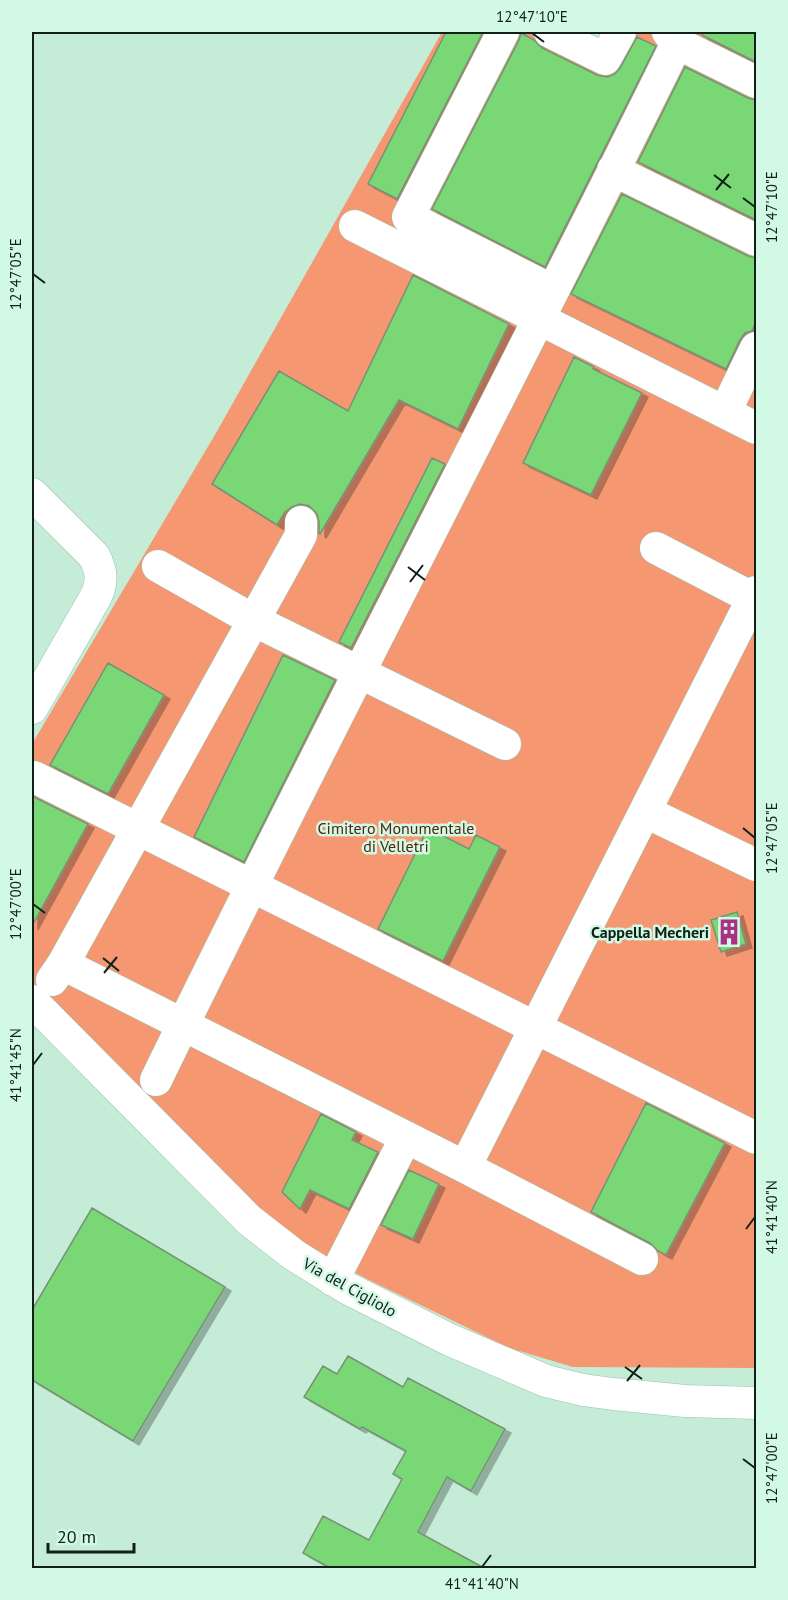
<svg xmlns="http://www.w3.org/2000/svg" width="788" height="1600" font-family="'PT Sans',sans-serif">
<style>
.green{fill:#f59872}
.building{fill:#79d875;stroke:#779175;stroke-width:1.5;filter:url(#shadow)}
.lines{fill:none;stroke-linecap:round;stroke-linejoin:round}
.minor-casing{stroke:#9ac1ad;stroke-width:33}
.minor{stroke:#fff;stroke-width:32}
.ticks{fill:none;stroke:#112019;stroke-width:2}
.labels{text-anchor:middle;dominant-baseline:central;stroke-width:5;stroke-linejoin:round;paint-order:stroke}
.park-label{font-size:16px;fill:#53240f;stroke:#d1f9e5}
.poi-label{font-size:16px;font-weight:bold;fill:#112019;stroke:#d1f9e5;text-anchor:end}
.street-label{font-size:16px;fill:#112019;stroke:#d1f9e5}
.neatline{fill:none;stroke:#112019;stroke-width:2}
.ticks-label{font-size:15px;text-anchor:middle;fill:#112019}
</style>
<defs>
<filter id="shadow"><feDropShadow dx="6" dy="4" stdDeviation="0" flood-color="#0004"/></filter>
</defs>
<rect width="100%" height="100%" fill="#c4ecd7"/>
<!-- green -->
<path class="green" d="M 442,32 L 582,32 L 601,41 L 607,32 L 756,32 L 756,1368 L 573,1367 L 509,1348 L 367,1279 L 299,1243 L 266,1216 L 32,986 L 32,744 L 216,433 Z"/>
<!-- building -->
<path class="building" d="M 446,32 L 483,32 L 397,199 L 368,184 Z
M 704,32 L 756,32 L 756,62 L 702,35 Z
M 521,33 L 534,40 L 542,48 L 597,75 L 608,77 L 615,74 L 620,68 L 637,37 L 656,46 L 545,267 L 432,209 L 519,40 Z
M 685,67 L 748,98 L 756,100 L 756,220 L 638,162 Z
M 622,194 L 748,256 L 756,258 L 756,322 L 752,331 L 745,333 L 740,340 L 726,369 L 571,294 Z
M 413,275 L 509,324 L 458,429 L 399,400 L 320,534 L 319,533 L 319,522 L 317,514 L 309,506 L 300,504 L 292,507 L 285,512 L 277,525 L 212,484 L 279,371 L 348,411 Z
M 574,357 L 594,367 L 593,369 L 642,393 L 591,495 L 523,463 Z
M 432,458 L 445,464 L 351,648 L 339,642 Z
M 283,655 L 335,680 L 244,862 L 194,837 Z
M 108,663 L 164,695 L 108,794 L 50,765 Z
M 32,796 L 88,824 L 32,926 Z
M 428,828 L 469,849 L 476,835 L 500,847 L 443,961 L 378,929 Z
M 737,912 L 746,944 L 721,952 L 711,920 Z
M 646,1103 L 725,1143 L 666,1255 L 658,1251 L 650,1243 L 591,1212 Z
M 321,1114 L 356,1132 L 352,1140 L 378,1152 L 349,1209 L 310,1190 L 300,1209 L 282,1192 Z
M 409,1170 L 439,1184 L 413,1239 L 381,1225 Z
M 92,1208 L 225,1287 L 133,1441 L 32,1380 L 32,1310 Z
M 348,1356 L 403,1387 L 408,1378 L 505,1429 L 471,1491 L 447,1477 L 418,1532 L 486,1569 L 332,1569 L 303,1553 L 323,1516 L 369,1540 L 402,1479 L 393,1474 L 406,1451 L 362,1427 L 360,1429 L 304,1397 L 323,1366 L 337,1374 Z"/>
<g class="lines">
<!-- minor casing -->
<g class="minor-casing">
<path id="minor" d="M 503,32 L 408,217 L 553,291
M 550,32 L 605,59 L 620,32
M 668,32 L 677,43 L 756,82
M 613,170 L 756,240
M 355,226 L 756,428
M 725,412 L 756,348
M 32,494 L 94,556 C 102,571 103,583 95,598 L 32,708
M 656,548 L 756,600
M 158,566 L 253,620 L 505,744
M 34,777 L 756,1138
M 646,812 L 756,865
M 63,964 L 465,1167 L 642,1259
M 52,980 L 63,964 L 301,535 L 301,522
M 32,1001 L 249,1220 L 294,1255 L 347,1288 L 450,1340 L 546,1381 L 583,1390 L 613,1394 L 685,1401 L 756,1403
M 156,1080 C 325,732 506,390 677,43
M 465,1167 L 756,592
M 333,1280 L 406,1137"/>
</g>
<!-- minor -->
<use href="#minor" class="minor"/>
</g>
<!-- ticks -->
<path class="ticks" d="M 532,33 L 544,42M 714,175 L 731,188M 716,190 L 729,174M 743,198 L 755,207M 33,274 L 45,283M 408,567 L 425,580M 410,582 L 423,565M 743,828 L 755,838M 33,904 L 45,913M 103,958 L 119,971M 104,973 L 117,957M 33,1065 L 42,1053M 746,1229 L 755,1217M 625,1367 L 642,1379M 627,1381 L 640,1365M 743,1459 L 755,1468M 482,1567 L 491,1555"/>
<!-- icons -->
<defs>
<g id="building-bare" transform="scale(2.07)"><path d="M-4-6H4V6H1V3H-1V6H-4ZM-2.5-4.3h1.7v1.8h-1.7ZM.8-4.3h1.7v1.8H.8ZM-2.5-1h1.7V.8h-1.7ZM.8-1h1.7V.8H.8Z" fill="#aa3084" stroke="#d1f9e5" stroke-width="2.5" paint-order="stroke"/></g>
</defs>
<g fill-rule="evenodd">
<use href="#building-bare" x="729" y="932"/>
</g>
<g class="labels">
<!-- park labels -->
<g class="park-label">
<text x="396" y="828">Cimitero Monumentale<tspan x="396" dy="18">di Velletri</tspan></text>
</g>
<!-- poi labels -->
<g class="poi-label">
<text x="709" y="932">Cappella Mecheri</text>
</g>
<!-- street labels -->
<g class="street-label">
<text transform="translate(350 1287) rotate(29)">Via del Cigliolo</text>
</g>
</g>
<!-- border -->
<rect width="788" height="1600" fill="none" stroke="#d1f9e5" stroke-width="66"/>
<!-- scale -->
<path d="M48 1543v9h86v-9" fill="none" stroke="#112019" stroke-width="3"/>
<text x="57" y="1543" font-size="18" fill="#112019" stroke="#d1f9e5" stroke-width="4.5" paint-order="stroke">20 m</text>
<rect x="33" y="33" width="722" height="1534" class="neatline"/>
<g class="ticks-label">
<text x="532" y="22">12°47'10"E</text>
<text transform="translate(772 207) rotate(-90)" y="5">12°47'10"E</text>
<text transform="translate(16 274) rotate(-90)" y="5">12°47'05"E</text>
<text transform="translate(772 838) rotate(-90)" y="5">12°47'05"E</text>
<text transform="translate(16 904) rotate(-90)" y="5">12°47'00"E</text>
<text transform="translate(16 1065) rotate(-90)" y="5">41°41'45"N</text>
<text transform="translate(772 1217) rotate(-90)" y="5">41°41'40"N</text>
<text transform="translate(772 1468) rotate(-90)" y="5">12°47'00"E</text>
<text x="482" y="1589">41°41'40"N</text>
</g>
</svg>
